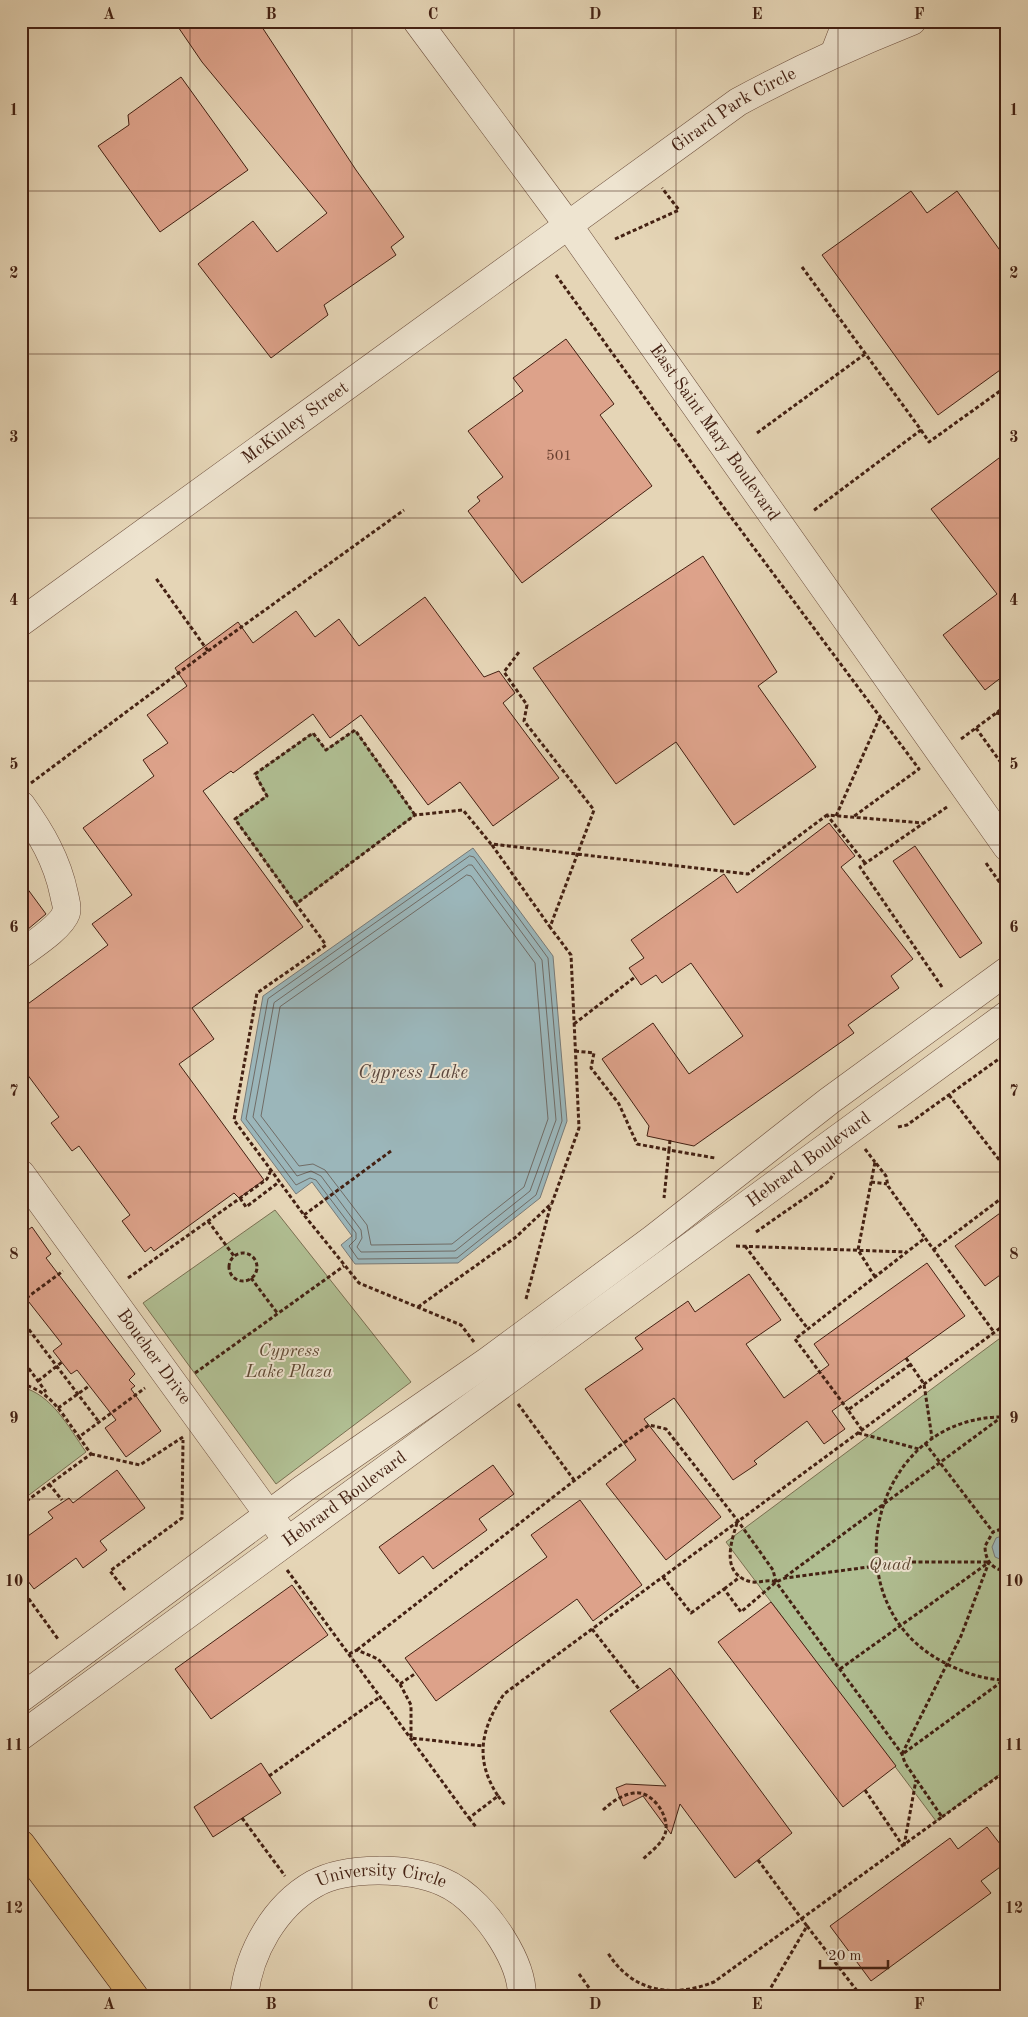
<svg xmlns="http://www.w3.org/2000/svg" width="1028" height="2017" font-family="'Old Standard TT',serif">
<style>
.green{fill:#b0be92;stroke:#7a7052}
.water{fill:#9bb6ba;stroke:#787a77}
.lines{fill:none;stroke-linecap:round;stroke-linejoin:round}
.shore{stroke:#706c66;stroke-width:1}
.building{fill:#dda28a;stroke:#442113}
.minor-casing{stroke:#6c4e3c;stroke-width:29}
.major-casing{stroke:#442113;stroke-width:29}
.path{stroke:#442113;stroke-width:3;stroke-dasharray:4 2.5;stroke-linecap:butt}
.minor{stroke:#eee4d0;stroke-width:28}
.major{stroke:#e2ba7b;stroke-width:28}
.grid{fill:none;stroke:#442113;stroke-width:1;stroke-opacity:0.55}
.labels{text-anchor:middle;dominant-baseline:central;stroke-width:4;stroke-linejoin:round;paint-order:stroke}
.number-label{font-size:15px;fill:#6a4131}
.street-label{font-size:18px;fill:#442113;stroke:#eee4d0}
.park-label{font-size:18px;font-style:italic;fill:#5f4833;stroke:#eee4d0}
.water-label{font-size:19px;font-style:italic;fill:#5a463d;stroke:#eee4d0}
.neatline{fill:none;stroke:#442113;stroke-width:2}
.grid-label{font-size:16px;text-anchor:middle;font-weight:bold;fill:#442113}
</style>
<rect width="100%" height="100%" fill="#e5d5b6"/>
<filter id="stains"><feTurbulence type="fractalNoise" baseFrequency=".004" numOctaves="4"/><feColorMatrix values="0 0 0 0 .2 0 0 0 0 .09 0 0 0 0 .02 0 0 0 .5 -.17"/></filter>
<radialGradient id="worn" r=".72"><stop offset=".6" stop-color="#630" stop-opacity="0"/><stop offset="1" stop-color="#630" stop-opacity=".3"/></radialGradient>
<!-- green -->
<path class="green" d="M 355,730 L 415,815 L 296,904 L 235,819 L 267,796 L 255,774 L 313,733 L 326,750 Z
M 275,1210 L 411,1382 L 276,1484 L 143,1303 Z
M 1007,1333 L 1007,1769 L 936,1821 L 726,1542 Z
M 21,1387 C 52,1394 69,1428 86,1452 L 21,1501 Z"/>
<!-- water -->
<path class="water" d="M 473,848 L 553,956 L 567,1121 L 540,1198 L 458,1263 L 355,1264 L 341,1245 L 352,1236 L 312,1182 L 296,1194 L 241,1120 L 263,996 Z
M 1007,1534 L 1007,1562 L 995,1557 L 992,1547 L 996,1538 Z"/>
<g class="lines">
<!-- shore -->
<path class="shore" d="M 470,856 L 474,857 L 548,958 L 562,1121 L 536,1195 L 457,1258 L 358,1259 L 349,1246 L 356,1239 L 356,1233 L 316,1180 L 310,1178 L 296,1185 L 246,1119 L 268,999 Z
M 469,865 L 472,865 L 542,960 L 556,1120 L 530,1191 L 455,1251 L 361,1252 L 357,1247 L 362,1238 L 361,1230 L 321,1176 L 311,1171 L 297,1176 L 253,1117 L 274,1003 Z
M 467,875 L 471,876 L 535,963 L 548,1119 L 524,1187 L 452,1244 L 371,1245 L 367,1225 L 325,1170 L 313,1164 L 299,1166 L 261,1116 L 280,1007 Z"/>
</g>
<!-- building -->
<path class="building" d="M 174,21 L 258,21 L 356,170 L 404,237 L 391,247 L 396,255 L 324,305 L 328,315 L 271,358 L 198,264 L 253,221 L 277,252 L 327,213 L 202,62 Z
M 181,77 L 248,170 L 160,232 L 98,146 L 129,125 L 128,115 Z
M 911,191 L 927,213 L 957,191 L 1007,260 L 1007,365 L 938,415 L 822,255 Z
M 566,339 L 614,404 L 600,415 L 652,486 L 522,583 L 468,511 L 480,501 L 477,497 L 503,477 L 468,431 L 523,391 L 513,378 Z
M 1007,452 L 1007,673 L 985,690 L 943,635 L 997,594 L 931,509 Z
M 703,556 L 777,672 L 758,686 L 816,767 L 734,825 L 676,742 L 616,784 L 533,668 Z
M 425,597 L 484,677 L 499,671 L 515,693 L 503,703 L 559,778 L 493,826 L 460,782 L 428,805 L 361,715 L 330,738 L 313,714 L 233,773 L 231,771 L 203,791 L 303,927 L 192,1008 L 214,1039 L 179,1064 L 264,1180 L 239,1198 L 234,1193 L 154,1251 L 151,1247 L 145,1252 L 122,1221 L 130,1215 L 79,1146 L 72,1151 L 51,1123 L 59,1117 L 21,1066 L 21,1009 L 108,945 L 92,924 L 132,895 L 83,828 L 154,776 L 143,760 L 168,743 L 147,715 L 187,686 L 175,668 L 238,622 L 253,643 L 296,611 L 315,637 L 339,619 L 359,646 Z
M 829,823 L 855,856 L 841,867 L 913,959 L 891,976 L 899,988 L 848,1025 L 854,1033 L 694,1146 L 647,1136 L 649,1126 L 602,1059 L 653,1023 L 689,1074 L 743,1036 L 691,963 L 662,983 L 656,975 L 641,985 L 629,968 L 644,958 L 631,940 L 724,874 L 737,893 Z
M 915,846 L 982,943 L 960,958 L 893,861 Z
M 21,880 L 46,914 L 21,935 Z
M 1007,1208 L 1007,1270 L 985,1286 L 955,1246 Z
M 32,1227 L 51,1254 L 46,1258 L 135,1374 L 129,1380 L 135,1386 L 131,1389 L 161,1431 L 126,1457 L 105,1428 L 116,1420 L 77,1370 L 71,1374 L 53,1351 L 62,1344 L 21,1292 L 21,1235 Z
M 927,1263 L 965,1316 L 832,1411 L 845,1429 L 824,1444 L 807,1421 L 754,1461 L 757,1464 L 733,1480 L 674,1398 L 644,1419 L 721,1517 L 666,1560 L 606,1484 L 636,1460 L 585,1389 L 643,1349 L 635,1338 L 688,1301 L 695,1312 L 749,1274 L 781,1320 L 746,1344 L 784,1398 L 829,1365 L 814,1344 Z
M 493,1465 L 514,1494 L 479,1519 L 487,1530 L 433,1569 L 423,1556 L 399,1574 L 379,1547 Z
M 117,1470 L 145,1508 L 100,1541 L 107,1550 L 83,1568 L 76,1558 L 34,1589 L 21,1572 L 21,1541 L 53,1518 L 48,1512 L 69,1498 L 73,1503 Z
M 580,1500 L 642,1585 L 593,1621 L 577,1599 L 436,1701 L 405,1658 L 547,1557 L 531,1535 Z
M 292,1585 L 328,1635 L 211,1719 L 175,1669 Z
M 771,1602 L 896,1766 L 843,1807 L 718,1642 Z
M 670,1668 L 792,1833 L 735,1878 L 680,1804 L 671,1834 L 643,1796 L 623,1806 L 616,1788 L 626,1784 L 666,1786 L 610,1711 Z
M 261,1763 L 281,1793 L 213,1837 L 194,1807 Z
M 987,1827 L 1007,1853 L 1007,1862 L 981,1881 L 991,1893 L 871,1981 L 830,1926 L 950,1838 L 958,1849 Z"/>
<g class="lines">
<!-- minor casing -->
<g class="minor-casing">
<g id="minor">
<path id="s1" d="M 417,21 L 568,225 L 1007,847"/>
<path d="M 835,52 L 847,21"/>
<path id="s2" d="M 21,622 L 738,102 C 795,71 852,45 912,21"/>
<path d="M 21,805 C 41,833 57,860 64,894 C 65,900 68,907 66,913 C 61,927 33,945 21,954"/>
<path id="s3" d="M 21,1174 L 279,1529"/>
<path d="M 21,1698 L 303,1489 L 488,1361 L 653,1239 L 829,1101 L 1007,971"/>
<path id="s4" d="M 21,1736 L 1007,1015"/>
<path id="s5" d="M 244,1996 C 249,1952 275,1906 314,1884 C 346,1866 409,1867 443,1882 C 467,1892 489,1918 502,1939 C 512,1955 522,1977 522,1996"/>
</g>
</g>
<!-- major casing -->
<g class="major-casing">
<path id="major" d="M 21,1844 L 134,1996"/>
</g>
<!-- path -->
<path class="path" d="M 615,239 L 679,210 L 662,188
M 802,267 L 921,430 L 813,511
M 556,275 L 722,505 L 919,769 L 853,817
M 921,430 L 929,442 L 1007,386
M 757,433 L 865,354
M 208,651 L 404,510
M 996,713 L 1007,715
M 976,728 L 1007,771
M 961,739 L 1007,705
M 31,783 L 208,651 L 155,577
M 836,816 L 880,717
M 492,845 L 550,927 L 594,810 L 524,721 L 527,705 L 504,672 L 519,652
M 865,863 L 827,815 L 923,823
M 986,863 L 1007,893
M 296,904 L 235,819 L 267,796 L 255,774 L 313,733 L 326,750 L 355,730 L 415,815
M 942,987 L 860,867 L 947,807 L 948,808
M 574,1024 L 635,977
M 575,1051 L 594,1053 L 591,1068 L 619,1104 L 637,1144 L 669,1150 L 664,1198
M 949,1095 L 1007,1170
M 898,1127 L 907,1125 L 1007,1053
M 670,1140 L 669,1150 L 715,1158
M 865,1149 L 875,1162
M 871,1182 L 887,1184
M 240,1198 L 246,1207 L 279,1182
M 304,1215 L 391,1151
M 208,1221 L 234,1256
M 756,1232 L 829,1181 L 834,1173
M 736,1246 L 907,1252
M 745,1246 L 808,1329
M 933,1250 L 1007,1194
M229 1267a14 14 0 1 1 28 0a14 14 0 1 1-28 0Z
M 875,1277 L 858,1250 L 875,1162 L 886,1176 L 888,1186 L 925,1238
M 128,1278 L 267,1179 L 271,1170
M 251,1278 L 278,1314
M 526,1299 L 551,1204
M 21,1302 L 63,1271
M 418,1307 L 516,1237 L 552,1203 L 579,1128 L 571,955 L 550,927
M 21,1319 L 99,1422
M 474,1342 L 461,1325 L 359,1283 L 304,1215 L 234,1120 L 257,993 L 326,945 L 296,904 L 415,815 L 463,810 L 491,844 L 748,874 L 827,815
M 21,1358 L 46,1392
M 906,1358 L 924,1384 L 932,1438
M 195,1373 L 344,1266
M 38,1381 L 62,1362
M 21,1384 C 50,1390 62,1414 79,1437
M 518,1404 L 574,1480
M 58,1408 L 89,1386
M 848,1410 L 795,1339 L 925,1238 L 994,1332
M 1007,1417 C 871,1413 826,1603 945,1663 C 964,1673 985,1680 1007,1680
M 862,1430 L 848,1410 L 911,1364
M 858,1433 L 919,1449
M 925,1443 L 993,1532
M 91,1454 L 140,1465 L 183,1437
M 49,1484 L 62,1500
M 21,1505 L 91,1454 L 79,1437 L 145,1388
M 737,1523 C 730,1545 721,1575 752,1582 C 760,1583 767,1579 776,1582
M 1007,1527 L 993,1532 L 985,1546 C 985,1560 992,1570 1007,1571
M 287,1570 L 469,1818 L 498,1796 C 474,1759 481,1729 504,1694 L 1007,1323
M 663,1577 L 691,1613 L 724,1589 L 741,1612 L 776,1582 L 785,1578 L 907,1562 L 989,1562
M 785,1577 L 1007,1413
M 21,1588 L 58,1639
M 724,1589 L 740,1577
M 125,1590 L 110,1571 L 182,1518 L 183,1440
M 592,1629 L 639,1689
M 357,1650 L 611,1452 L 649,1425 L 666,1429 L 738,1521 L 773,1570 L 776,1582 L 902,1754 L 905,1763 L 942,1817 L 714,1982 C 673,1998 633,1993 608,1953
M 349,1654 L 357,1650 L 378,1659 L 400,1684 L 411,1705 L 411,1738 L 483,1746
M 840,1669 L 988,1563
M 400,1684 L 416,1673
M 904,1753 L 1004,1680
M 902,1754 L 961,1636 L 989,1562
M 269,1776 L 380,1697
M 865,1790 L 903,1846
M 498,1796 L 505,1805
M 603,1810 C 612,1802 621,1795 634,1793 C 652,1790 671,1817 665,1834 C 661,1845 650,1852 642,1860
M 942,1817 L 1007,1770
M 242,1818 L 285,1876
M 469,1818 L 476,1827
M 904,1846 L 916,1780
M 758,1860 L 807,1926 L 766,1996
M 807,1926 L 861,1996
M 579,1974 L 595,1996"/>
<!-- minor -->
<use href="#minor" class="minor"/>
<!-- major -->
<use href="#major" class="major"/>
</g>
<!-- grid -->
<path class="grid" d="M 190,21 L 190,1996M 352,21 L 352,1996M 514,21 L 514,1996M 676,21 L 676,1996M 838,21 L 838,1996M 21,191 L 1007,191M 21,354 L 1007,354M 21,518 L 1007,518M 21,681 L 1007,681M 21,845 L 1007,845M 21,1008 L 1007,1008M 21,1172 L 1007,1172M 21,1335 L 1007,1335M 21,1499 L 1007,1499M 21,1662 L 1007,1662M 21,1826 L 1007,1826"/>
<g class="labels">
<!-- number labels -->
<g class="number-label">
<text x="559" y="456">501</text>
</g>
<!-- street labels -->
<g class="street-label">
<text stroke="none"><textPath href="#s2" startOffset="878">Girard Park Circle</textPath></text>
<text stroke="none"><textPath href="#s2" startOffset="339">McKinley Street</textPath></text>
<text stroke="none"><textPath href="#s1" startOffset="508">East Saint Mary Boulevard</textPath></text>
<text stroke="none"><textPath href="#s4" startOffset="976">Hebrard Boulevard</textPath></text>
<text stroke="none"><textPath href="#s3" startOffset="226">Boucher Drive</textPath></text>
<text stroke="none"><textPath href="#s4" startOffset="401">Hebrard Boulevard</textPath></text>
<text stroke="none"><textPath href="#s5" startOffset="206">University Circle</textPath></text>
</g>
<!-- park labels -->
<g class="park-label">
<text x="289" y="1351">Cypress<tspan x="289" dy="21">Lake Plaza</tspan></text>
<text x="890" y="1565">Quad</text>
</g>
<!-- water labels -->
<g class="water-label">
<text x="413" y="1073">Cypress Lake</text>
</g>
</g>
<!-- margin -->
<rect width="1028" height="2017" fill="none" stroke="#e5d5b6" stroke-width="55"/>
<!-- scale -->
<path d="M820 1960v8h68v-8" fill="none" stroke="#442113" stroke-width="2.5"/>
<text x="828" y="1960" font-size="15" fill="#442113" stroke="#eee4d0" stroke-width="4" paint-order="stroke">20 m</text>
<rect x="28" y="28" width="972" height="1962" class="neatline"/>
<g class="grid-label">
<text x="109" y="19">A</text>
<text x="271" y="19">B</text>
<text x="433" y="19">C</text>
<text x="595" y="19">D</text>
<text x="757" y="19">E</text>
<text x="919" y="19">F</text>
<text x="14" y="115">1</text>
<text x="1014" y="115">1</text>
<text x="14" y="278">2</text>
<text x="1014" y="278">2</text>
<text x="14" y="442">3</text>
<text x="1014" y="442">3</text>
<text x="14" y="605">4</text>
<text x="1014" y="605">4</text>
<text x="14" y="769">5</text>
<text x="1014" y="769">5</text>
<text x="14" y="932">6</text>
<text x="1014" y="932">6</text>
<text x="14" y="1096">7</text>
<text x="1014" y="1096">7</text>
<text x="14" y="1259">8</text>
<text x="1014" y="1259">8</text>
<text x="14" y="1423">9</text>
<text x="1014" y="1423">9</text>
<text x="14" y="1586">10</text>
<text x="1014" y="1586">10</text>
<text x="14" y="1750">11</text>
<text x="1014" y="1750">11</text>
<text x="14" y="1913">12</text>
<text x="1014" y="1913">12</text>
<text x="109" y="2009">A</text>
<text x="271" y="2009">B</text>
<text x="433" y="2009">C</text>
<text x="595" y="2009">D</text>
<text x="757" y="2009">E</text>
<text x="919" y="2009">F</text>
</g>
<rect width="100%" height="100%" filter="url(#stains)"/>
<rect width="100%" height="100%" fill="url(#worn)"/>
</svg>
